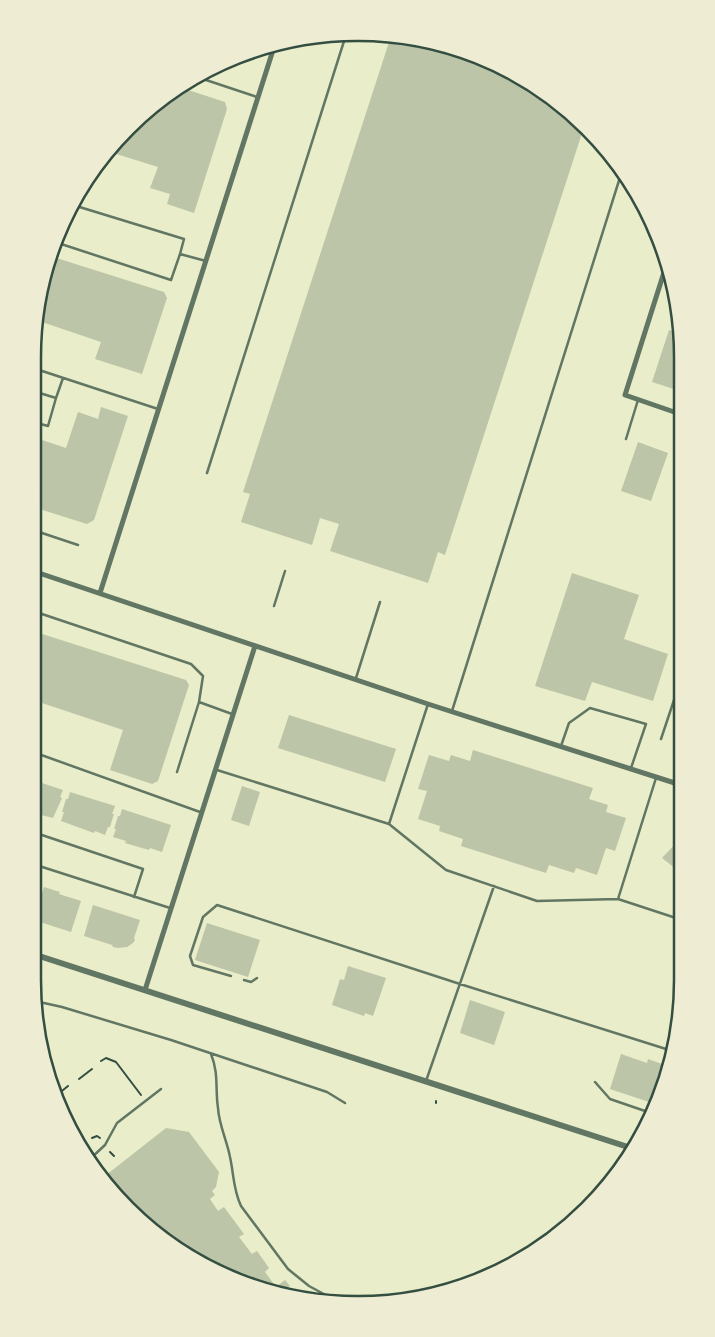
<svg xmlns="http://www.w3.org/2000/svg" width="715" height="1337" font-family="'PT Serif',serif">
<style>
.building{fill:#bcc5a7}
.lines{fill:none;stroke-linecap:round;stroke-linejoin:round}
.path{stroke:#344e41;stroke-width:2}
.service{stroke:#617663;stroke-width:2.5}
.minor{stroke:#617663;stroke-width:5}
.tertiary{stroke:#617663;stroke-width:6}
.rim{fill:none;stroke:#344e41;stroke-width:2.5}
</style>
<rect width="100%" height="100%" fill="#e9edc9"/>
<!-- building -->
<path class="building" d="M 391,36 L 501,66 L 572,113 L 584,127 L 445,555 L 438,552 L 428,583 L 330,551 L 339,524 L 320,518 L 312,545 L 241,522 L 250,494 L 243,492 Z
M 185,89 L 225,102 L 227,109 L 194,213 L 167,204 L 170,194 L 150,188 L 158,167 L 113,153 L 143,113 Z
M 50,256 L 164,292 L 167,298 L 142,374 L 95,359 L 101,342 L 36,320 L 44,273 Z
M 669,330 L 680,333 L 680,391 L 652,382 Z
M 101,407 L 128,416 L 94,520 L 87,524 L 33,507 L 33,437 L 66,448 L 78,412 L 98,419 Z
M 638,442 L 668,453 L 651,501 L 621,491 Z
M 572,573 L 639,595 L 624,639 L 668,654 L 653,701 L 592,682 L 585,701 L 535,686 Z
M 33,631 L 186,680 L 189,685 L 158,781 L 152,784 L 110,770 L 123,730 L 33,700 Z
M 680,708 L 681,708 L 681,722 L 677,720 Z
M 289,715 L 396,749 L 385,782 L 278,748 Z
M 473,750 L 593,788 L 589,799 L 608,805 L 606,812 L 626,818 L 615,851 L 606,848 L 597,875 L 576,868 L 574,873 L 549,865 L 546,873 L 461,846 L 463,839 L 439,831 L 440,826 L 418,819 L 427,791 L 418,789 L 429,755 L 449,761 L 451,755 L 470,761 Z
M 33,780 L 63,790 L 60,797 L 62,798 L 53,818 L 33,813 Z
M 242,786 L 260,792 L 249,826 L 231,820 Z
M 70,792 L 115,806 L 112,814 L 114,814 L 110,827 L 108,827 L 105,835 L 95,831 L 94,833 L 61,821 L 64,812 L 62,812 L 66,799 L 68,799 Z
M 122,809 L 171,825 L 162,852 L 150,848 L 149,850 L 125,843 L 126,841 L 113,837 L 116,829 L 114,829 L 118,816 L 120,816 Z
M 681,826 L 681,873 L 662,858 L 676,843 Z
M 44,887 L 60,892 L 59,894 L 81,901 L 71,932 L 37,921 L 35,917 Z
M 93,905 L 140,920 L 134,938 L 135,940 L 133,943 L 127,947 L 118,948 L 113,947 L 112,945 L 84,936 Z
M 207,923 L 260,940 L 248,977 L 195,960 Z
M 348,966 L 386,978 L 373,1016 L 365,1013 L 364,1016 L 332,1005 L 340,979 L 344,980 Z
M 470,1000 L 505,1012 L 494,1045 L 460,1033 Z
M 621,1054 L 647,1063 L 648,1059 L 662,1064 L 661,1068 L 669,1070 L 665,1081 L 663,1081 L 655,1104 L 610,1089 Z
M 166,1128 L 189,1132 L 219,1172 L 216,1187 L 212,1191 L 215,1195 L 210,1199 L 218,1211 L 224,1207 L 244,1234 L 239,1237 L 252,1254 L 257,1251 L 269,1268 L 265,1272 L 276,1287 L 285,1280 L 290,1286 L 280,1293 L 281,1294 L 274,1293 L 177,1250 L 101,1179 Z"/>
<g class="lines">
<!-- path -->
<path class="path" d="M 101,1061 L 106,1058 L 116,1062 L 141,1095
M 79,1079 L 92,1069
M 57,1095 L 68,1086
M 436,1103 L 436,1101
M 92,1138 L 97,1136 L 100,1138
M 110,1152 L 114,1156
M 100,1167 L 106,1175"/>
<!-- service -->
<path class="service" d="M 203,79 L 257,97
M 73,205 L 184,239 L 180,254 L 206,261
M 55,242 L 171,280 L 180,254
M 663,277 L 670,279
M 33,368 L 158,409
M 33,391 L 56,398 L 63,378
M 33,422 L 48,426 L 56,398
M 626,439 L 638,400
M 207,473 L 345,38
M 33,530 L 78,545
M 274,606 L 285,571
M 33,611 L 191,664 L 203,676 L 199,702 L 232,714
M 356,678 L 380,602
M 452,711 L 622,171
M 661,739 L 681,679
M 561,746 L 569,723 L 590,708 L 646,724 L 631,768
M 33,752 L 200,812
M 217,770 L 389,824 L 428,704
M 177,772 L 199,702
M 656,778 L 618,899 L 682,920
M 389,824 L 446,870 L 537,901 L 618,899
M 33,832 L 143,869 L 134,897
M 33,864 L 170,908
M 231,976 L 193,965 L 190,956 L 203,917 L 217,905 L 460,984 L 666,1049 L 670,1066 L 668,1074
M 244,980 L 251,982 L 257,978
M 36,1003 L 44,1003 L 62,1007 L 171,1040 L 327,1092 L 345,1103
M 211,1054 C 219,1074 215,1088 218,1108 C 219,1125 227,1141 230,1157 C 234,1175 233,1189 241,1206 L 288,1269 L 309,1286 L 333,1299
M 426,1081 L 494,886
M 595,1082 L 610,1099 L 645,1111 L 655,1107
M 72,1126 L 94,1155
M 90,1159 L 105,1145 L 117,1123 L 161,1089"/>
<!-- minor -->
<path class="minor" d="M 666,266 L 625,395 L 680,414
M 33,571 L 428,704 L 681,785
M 100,593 L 274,47
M 145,990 L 255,646"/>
<!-- tertiary -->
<path class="tertiary" d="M 33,954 L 631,1148"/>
</g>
<!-- crop -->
<path d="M0 0H715V1337H0ZM357 41H358A316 316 0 0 1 674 357V980A316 316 0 0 1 358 1296H357A316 316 0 0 1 41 980V357A316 316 0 0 1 357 41Z" fill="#eeecd3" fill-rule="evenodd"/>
<path class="rim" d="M357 41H358A316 316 0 0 1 674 357V980A316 316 0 0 1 358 1296H357A316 316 0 0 1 41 980V357A316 316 0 0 1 357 41Z"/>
</svg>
